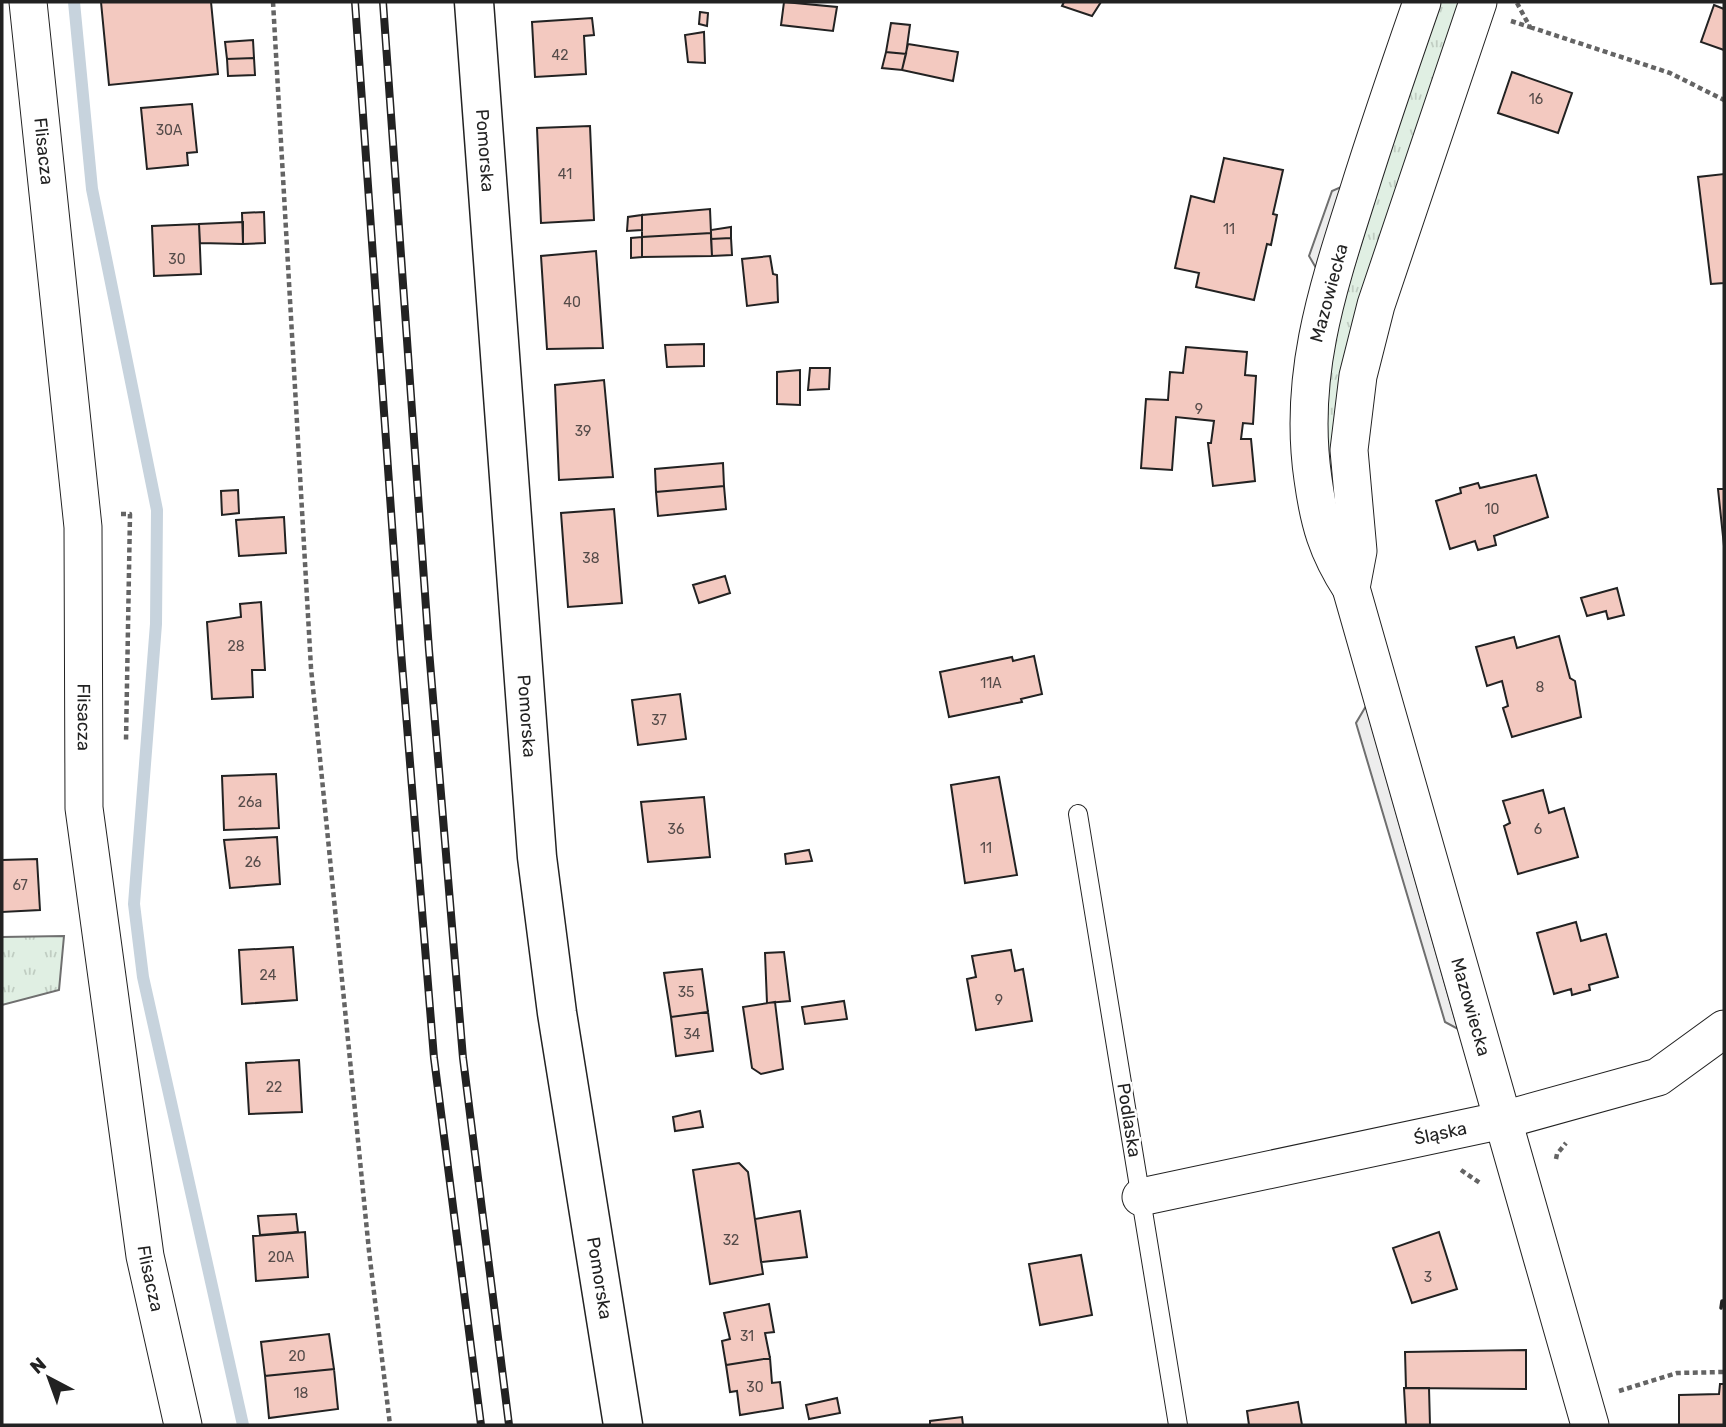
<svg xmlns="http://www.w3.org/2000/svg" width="1726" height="1427" font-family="Rubik,sans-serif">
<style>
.grass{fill:url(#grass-tufts);stroke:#6f6f6f;stroke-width:2}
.parking{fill:#ededed;stroke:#6f6f6f;stroke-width:2}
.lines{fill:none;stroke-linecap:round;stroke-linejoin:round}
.stream{stroke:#c7d3dd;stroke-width:12}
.building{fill:#f3c9c0;stroke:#222;stroke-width:2}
.service-casing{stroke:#222;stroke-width:20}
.minor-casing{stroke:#222;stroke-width:39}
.tertiary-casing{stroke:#222;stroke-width:41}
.path{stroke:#646464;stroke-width:4.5;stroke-dasharray:5 3.5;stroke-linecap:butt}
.service{stroke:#fff;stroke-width:18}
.minor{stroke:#fff;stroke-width:37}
.tertiary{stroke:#fff;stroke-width:38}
.rail-casing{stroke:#222;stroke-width:8}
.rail{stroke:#fff;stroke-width:5;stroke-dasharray:16;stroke-linecap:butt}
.wall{stroke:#222;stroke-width:3.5}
.labels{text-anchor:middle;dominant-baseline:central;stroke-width:5;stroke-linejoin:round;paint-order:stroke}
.number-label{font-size:14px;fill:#564c4a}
.street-label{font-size:18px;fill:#222;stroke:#fff}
</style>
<defs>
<pattern id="grass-tufts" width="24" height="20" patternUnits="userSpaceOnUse" patternTransform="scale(1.75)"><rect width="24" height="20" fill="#e0efe3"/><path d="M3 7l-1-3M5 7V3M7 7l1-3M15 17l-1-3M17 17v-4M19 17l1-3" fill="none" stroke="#c0cdc2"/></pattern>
</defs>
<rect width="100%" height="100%" fill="#fff"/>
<!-- grass -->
<path class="grass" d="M 1435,2 L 1466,2 L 1418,141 L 1343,524 L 1324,485 L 1329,348 Z
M 64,936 L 59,990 L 2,1005 L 2,937 Z"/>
<!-- parking -->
<path class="parking" d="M 1350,183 L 1319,273 L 1309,256 L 1332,191 Z
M 1366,706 L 1458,1029 L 1445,1022 L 1356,723 Z"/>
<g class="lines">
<!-- stream -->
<path class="stream" d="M 74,2 L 92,189 L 157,510 L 156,624 L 134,904 L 143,977 L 243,1425"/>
</g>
<!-- building -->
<path class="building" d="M 101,2 L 211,2 L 218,74 L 109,85 Z
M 784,2 L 837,7 L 833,31 L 781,25 Z
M 1064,2 L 1101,2 L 1092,16 L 1062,6 Z
M 1714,5 L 1724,9 L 1724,50 L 1701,42 Z
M 700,12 L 708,13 L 707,26 L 699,24 Z
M 592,18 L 594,35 L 584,36 L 586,74 L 535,77 L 532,22 Z
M 891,23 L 910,25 L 906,54 L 886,52 Z
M 704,32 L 705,63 L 688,62 L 685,35 Z
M 253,40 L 254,58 L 227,59 L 225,42 Z
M 908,44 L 958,52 L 953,81 L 902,70 Z
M 886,52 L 906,54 L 902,70 L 882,68 Z
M 254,58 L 255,75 L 228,76 L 227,59 Z
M 1512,72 L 1572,93 L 1558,133 L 1498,113 Z
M 192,104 L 197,152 L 187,153 L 188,165 L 147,169 L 141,108 Z
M 590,126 L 594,220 L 541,223 L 537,128 Z
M 1224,158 L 1283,170 L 1273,214 L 1277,215 L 1271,245 L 1267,244 L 1254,300 L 1196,287 L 1199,273 L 1175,268 L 1191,196 L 1214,202 Z
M 1724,174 L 1724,283 L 1711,284 L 1698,177 Z
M 710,209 L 711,233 L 642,237 L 642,215 Z
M 264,212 L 265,243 L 243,244 L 242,213 Z
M 642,215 L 642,230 L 627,231 L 628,217 Z
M 243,222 L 243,244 L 200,243 L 199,224 Z
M 199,224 L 201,274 L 154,276 L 152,226 Z
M 731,227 L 731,238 L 711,239 L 711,230 Z
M 711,233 L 712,256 L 642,257 L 642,237 Z
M 642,237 L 642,257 L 631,258 L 631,238 Z
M 731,238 L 732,255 L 712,256 L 711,239 Z
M 596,251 L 603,348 L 547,349 L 541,256 Z
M 770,256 L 773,274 L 777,275 L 778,302 L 747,306 L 742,259 Z
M 704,344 L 704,366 L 667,367 L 665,345 Z
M 1186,347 L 1247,352 L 1245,375 L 1256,376 L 1253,424 L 1243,423 L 1241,439 L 1251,439 L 1255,481 L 1213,486 L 1208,443 L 1211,443 L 1214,421 L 1176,417 L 1172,470 L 1141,468 L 1146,399 L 1168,400 L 1170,372 L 1183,373 Z
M 810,368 L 830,368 L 829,389 L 808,390 Z
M 800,370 L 800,405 L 777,404 L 777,372 Z
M 604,380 L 613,477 L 559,480 L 555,385 Z
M 723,463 L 724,486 L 656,492 L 655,469 Z
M 1536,475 L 1548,517 L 1494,536 L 1496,545 L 1478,550 L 1475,541 L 1450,549 L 1436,501 L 1461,493 L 1460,488 L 1478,483 L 1480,488 Z
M 724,486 L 726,509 L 658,516 L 656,492 Z
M 1718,489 L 1724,489 L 1724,546 Z
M 238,490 L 239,513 L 222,515 L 221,491 Z
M 614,509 L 622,603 L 568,607 L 561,513 Z
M 284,517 L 286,553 L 239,556 L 236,520 Z
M 725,576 L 730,593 L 699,603 L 693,585 Z
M 1617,588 L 1624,615 L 1608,619 L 1606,611 L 1587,616 L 1581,598 Z
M 261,602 L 265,670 L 252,670 L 253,697 L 212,699 L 207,622 L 241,617 L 240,604 Z
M 1559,636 L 1570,678 L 1575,681 L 1581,717 L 1512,737 L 1503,708 L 1508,706 L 1502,681 L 1487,686 L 1476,647 L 1514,637 L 1517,648 Z
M 1034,656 L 1042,694 L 1021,699 L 1022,702 L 949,717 L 940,672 L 1012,657 L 1013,661 Z
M 680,694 L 686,739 L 638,745 L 632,700 Z
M 276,774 L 279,828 L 224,830 L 222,776 Z
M 999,777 L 1017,875 L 965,883 L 951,785 Z
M 1543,790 L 1549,813 L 1564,808 L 1578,857 L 1518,874 L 1504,826 L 1510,823 L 1503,801 Z
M 704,797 L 710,857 L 648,862 L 641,802 Z
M 277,837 L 280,884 L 230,888 L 224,840 Z
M 809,850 L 812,861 L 786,864 L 785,854 Z
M 37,859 L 40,910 L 2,912 L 2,860 Z
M 1576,922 L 1581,941 L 1606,934 L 1618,977 L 1589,985 L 1590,990 L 1572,995 L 1571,989 L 1554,994 L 1537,933 Z
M 293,947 L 297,1000 L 242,1004 L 239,950 Z
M 1011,950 L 1015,971 L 1023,969 L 1032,1021 L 976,1030 L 967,979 L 976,977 L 972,956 Z
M 784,952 L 790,1001 L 767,1003 L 765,953 Z
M 702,969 L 708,1012 L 671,1017 L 664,973 Z
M 844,1001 L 847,1019 L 805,1024 L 802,1007 Z
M 775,1002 L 783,1069 L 761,1074 L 752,1068 L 743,1007 Z
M 708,1012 L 713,1051 L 676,1056 L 671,1017 Z
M 299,1060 L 302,1112 L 249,1114 L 246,1063 Z
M 700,1111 L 703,1127 L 675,1131 L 673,1117 Z
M 739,1163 L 748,1172 L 763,1274 L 710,1284 L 693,1170 Z
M 800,1211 L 807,1257 L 761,1262 L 755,1219 Z
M 296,1214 L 298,1232 L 260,1235 L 258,1216 Z
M 305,1232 L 308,1277 L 256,1281 L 253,1236 Z
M 1439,1232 L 1457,1289 L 1412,1303 L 1393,1248 Z
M 1081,1255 L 1092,1315 L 1040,1325 L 1029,1264 Z
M 769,1304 L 774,1332 L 765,1333 L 770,1358 L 726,1365 L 722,1341 L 730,1339 L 724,1313 Z
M 329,1334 L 334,1369 L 265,1376 L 261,1342 Z
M 1526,1350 L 1526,1389 L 1406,1388 L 1405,1352 Z
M 770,1358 L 772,1383 L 780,1382 L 783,1408 L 740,1415 L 737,1391 L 730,1392 L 726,1365 Z
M 334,1369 L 338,1409 L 269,1418 L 265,1376 Z
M 1720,1384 L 1724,1384 L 1724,1425 L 1679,1425 L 1679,1395 L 1719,1394 Z
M 1404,1388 L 1429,1388 L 1430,1425 L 1406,1425 Z
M 837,1398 L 840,1413 L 809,1419 L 806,1405 Z
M 1298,1402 L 1302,1425 L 1249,1425 L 1247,1411 Z
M 962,1417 L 963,1425 L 930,1425 L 930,1421 Z"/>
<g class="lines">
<!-- service casing -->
<g class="service-casing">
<path id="service" d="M 1078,814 L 1178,1425"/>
</g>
<!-- minor casing -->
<g class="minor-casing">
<g id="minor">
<path id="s1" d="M 28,2 L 83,527 L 84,808 L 145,1256 L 183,1425"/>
<path id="s2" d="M 1422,2 C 1400,65 1378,129 1358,193 C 1327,290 1298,377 1313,479 C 1319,523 1327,551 1351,588 L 1590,1425"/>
<path d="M 1351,588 L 1358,551 L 1349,450 L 1358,376 L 1376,305 L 1478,2"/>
<path id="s3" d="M 1141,1197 L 1503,1120 L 1658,1077 L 1724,1029"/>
</g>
</g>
<!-- tertiary casing -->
<g class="tertiary-casing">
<g id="tertiary">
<path id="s4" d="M 474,2 L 537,857 L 557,1013 L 623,1425"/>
</g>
</g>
<!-- path -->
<path class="path" d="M 273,2 L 311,668 L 369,1251 L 390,1425
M 1511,21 L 1530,27 L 1517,3
M 1530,27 L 1670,73 L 1724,100
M 121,514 L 130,514 L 126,741
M 1556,1159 L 1557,1154 L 1566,1143
M 1461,1170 L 1480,1183
M 1619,1391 L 1677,1373 L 1724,1372"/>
<!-- service -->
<use href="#service" class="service"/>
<!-- minor -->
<use href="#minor" class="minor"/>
<!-- tertiary -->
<use href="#tertiary" class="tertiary"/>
<!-- rail casing -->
<g class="rail-casing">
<path id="rail" d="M 355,2 L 401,652 L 434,1058 L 481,1425
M 383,2 L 429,650 L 463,1058 L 509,1425"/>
</g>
<!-- rail -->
<use href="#rail" class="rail"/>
<!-- wall -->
<path class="wall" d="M 1721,1308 L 1722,1301 L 1724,1301"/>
</g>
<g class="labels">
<!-- number labels -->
<g class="number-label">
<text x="560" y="55">42</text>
<text x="1536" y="99">16</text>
<text x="169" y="130">30A</text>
<text x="565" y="174">41</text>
<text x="1229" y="229">11</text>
<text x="177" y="259">30</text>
<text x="572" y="302">40</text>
<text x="1199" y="409">9</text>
<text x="583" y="431">39</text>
<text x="1492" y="509">10</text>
<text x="591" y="558">38</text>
<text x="236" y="646">28</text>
<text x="991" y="683">11A</text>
<text x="1540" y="687">8</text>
<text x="659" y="720">37</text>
<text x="250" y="802">26a</text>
<text x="676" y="829">36</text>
<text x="1538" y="829">6</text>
<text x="986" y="848">11</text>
<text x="253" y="862">26</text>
<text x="20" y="885">67</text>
<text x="268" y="975">24</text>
<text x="686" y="992">35</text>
<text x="999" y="1000">9</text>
<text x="692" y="1034">34</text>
<text x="274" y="1087">22</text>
<text x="731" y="1240">32</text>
<text x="281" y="1257">20A</text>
<text x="1428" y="1277">3</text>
<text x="747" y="1336">31</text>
<text x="297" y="1356">20</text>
<text x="755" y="1387">30</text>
<text x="301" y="1393">18</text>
</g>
<!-- street labels -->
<g class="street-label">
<text stroke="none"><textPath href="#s1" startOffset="150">Flisacza</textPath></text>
<text stroke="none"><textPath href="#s4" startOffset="149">Pomorska</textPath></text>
<text transform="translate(1329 293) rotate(-75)">Mazowiecka</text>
<text stroke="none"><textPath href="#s1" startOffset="718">Flisacza</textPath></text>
<text stroke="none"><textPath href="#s4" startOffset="716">Pomorska</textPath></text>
<text stroke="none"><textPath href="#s2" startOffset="1046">Mazowiecka</textPath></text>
<text transform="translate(1129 1120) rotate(81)">Podlaska</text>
<text stroke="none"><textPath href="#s3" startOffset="306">Śląska</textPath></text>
<text stroke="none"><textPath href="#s1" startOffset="1284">Flisacza</textPath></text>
<text stroke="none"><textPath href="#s4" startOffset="1283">Pomorska</textPath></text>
</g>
</g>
<!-- border -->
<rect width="1726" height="1427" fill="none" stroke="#222222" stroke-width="7"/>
<!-- north arrow -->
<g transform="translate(49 1378) rotate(319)" stroke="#ffffff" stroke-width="5" paint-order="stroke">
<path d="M0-5L12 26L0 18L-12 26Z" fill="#222222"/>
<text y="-10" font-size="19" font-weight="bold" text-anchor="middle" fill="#222222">N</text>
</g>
</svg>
